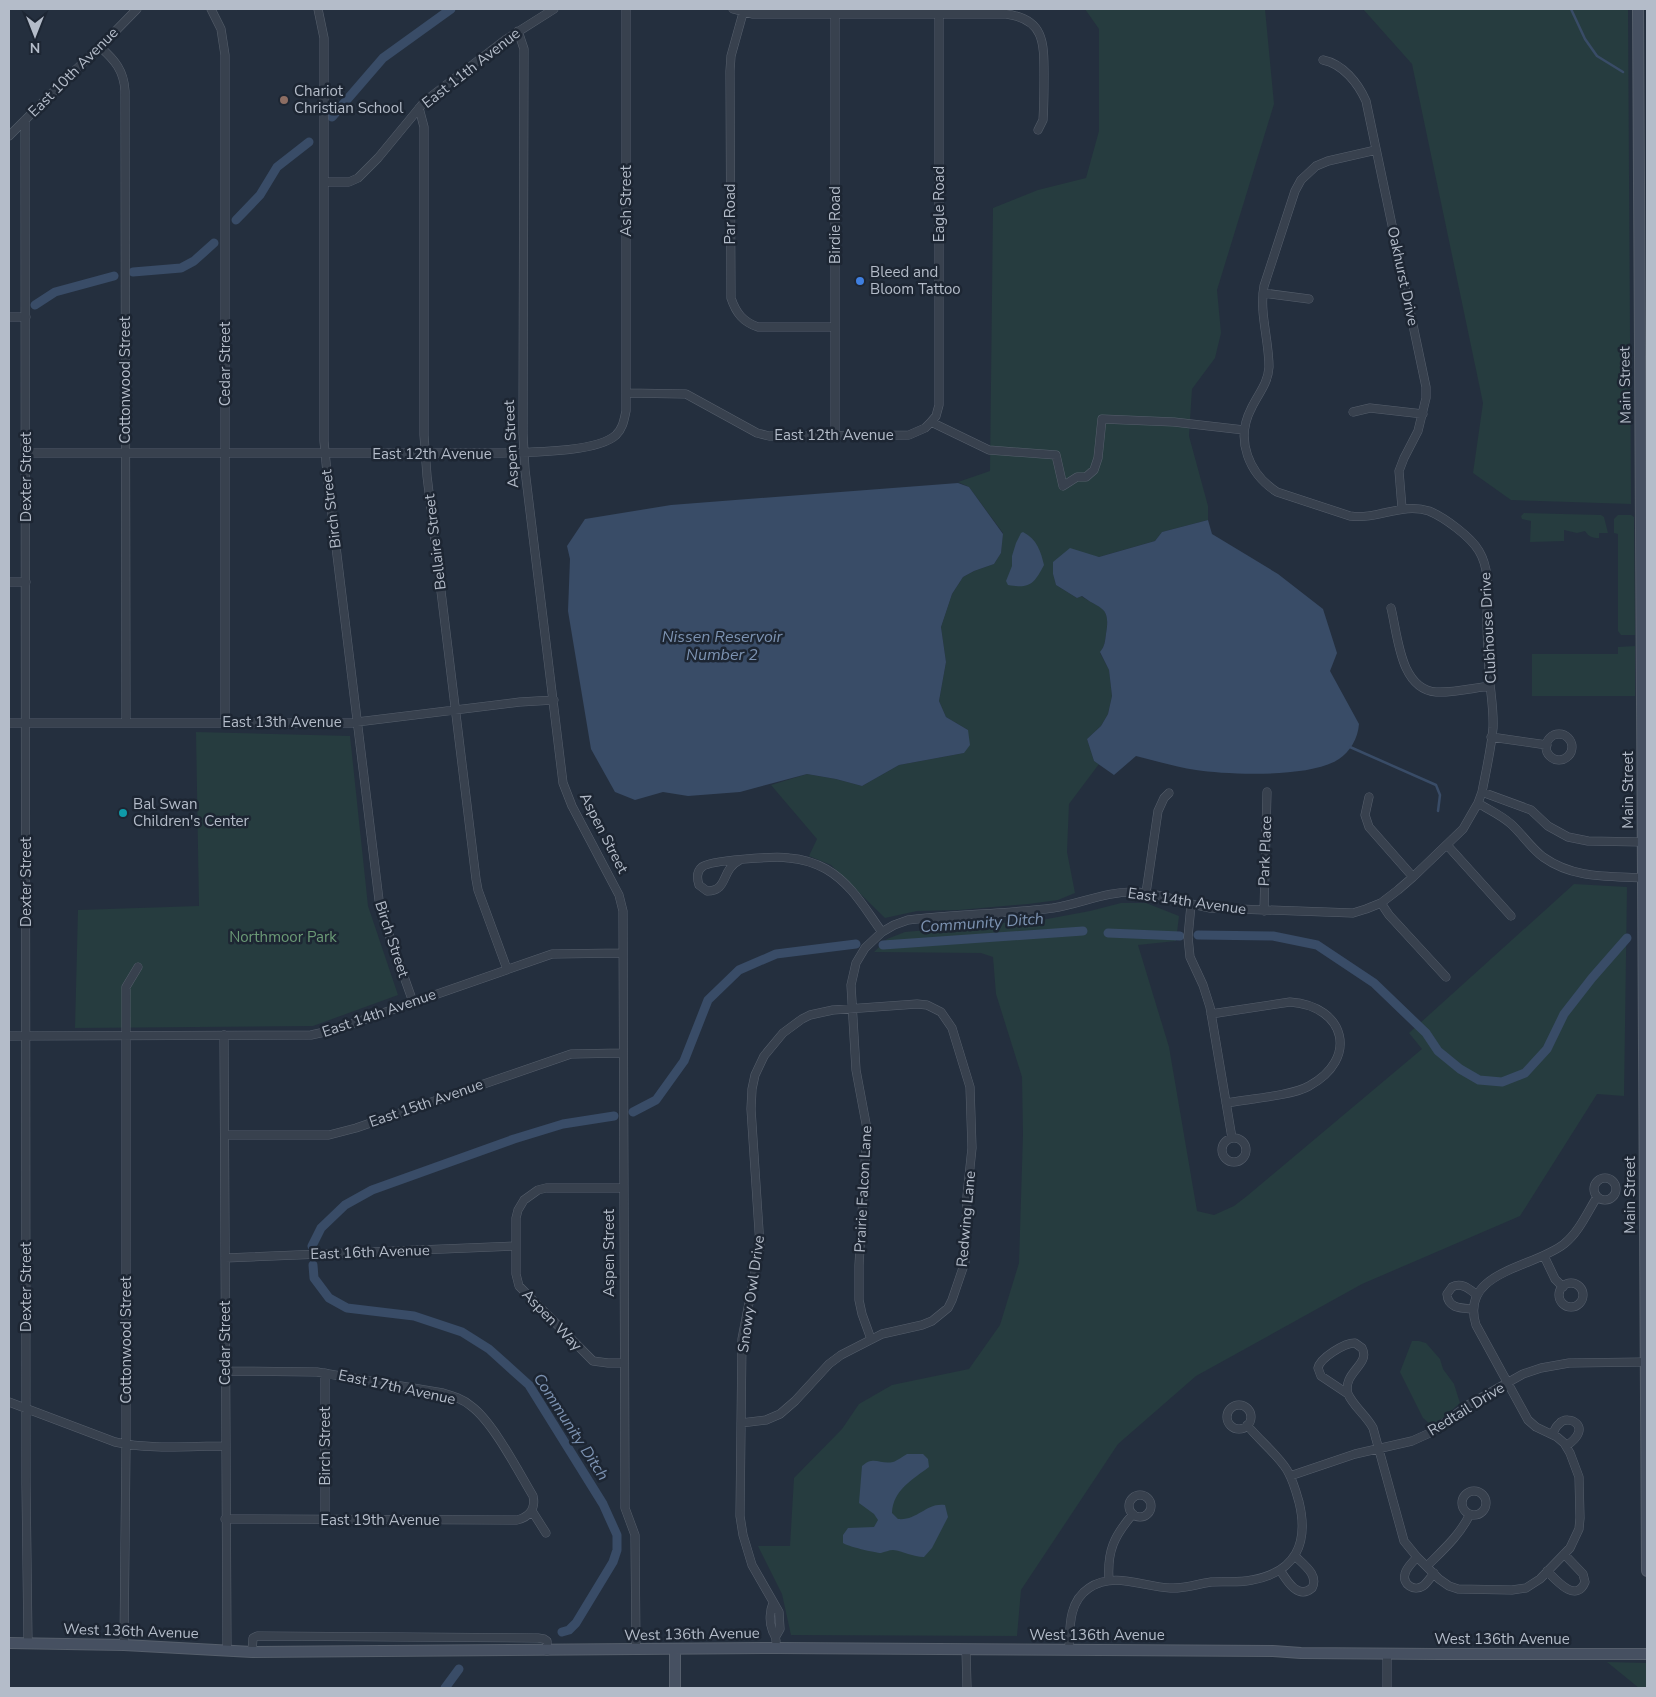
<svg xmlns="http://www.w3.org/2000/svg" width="1656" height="1697" font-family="'Nunito Sans',sans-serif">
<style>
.green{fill:#263c3f}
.water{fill:#394c67}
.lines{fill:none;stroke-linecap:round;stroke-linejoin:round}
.stream{stroke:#394c67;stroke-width:2.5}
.canal{stroke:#394c67;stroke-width:9}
.street-casing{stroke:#565f6c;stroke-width:9}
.secondary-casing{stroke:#565f6c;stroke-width:12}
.street{stroke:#38414e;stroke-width:8}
.secondary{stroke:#465061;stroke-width:10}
.education-dot{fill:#8d6e63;stroke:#1d2633;stroke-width:2}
.shop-dot{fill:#3f7fe0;stroke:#1d2633;stroke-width:2}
.culture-dot{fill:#0f9aa8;stroke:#1d2633;stroke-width:2}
.labels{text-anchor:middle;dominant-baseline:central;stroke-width:5;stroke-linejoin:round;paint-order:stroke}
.street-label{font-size:15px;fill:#b4bcc9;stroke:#1d2633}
.poi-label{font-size:15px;fill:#b4bcc9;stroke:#1d2633;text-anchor:start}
.park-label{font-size:15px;fill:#6b9a76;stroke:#1d2633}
.water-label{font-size:16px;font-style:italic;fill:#7c92b1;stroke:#1d2633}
</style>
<rect width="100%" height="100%" fill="#242f3e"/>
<!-- green -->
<path class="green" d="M 1085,9 L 1265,9 L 1274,104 L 1217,290 L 1221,333 L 1215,358 L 1192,389 L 1189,436 L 1208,506 L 1208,520 L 1162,532 L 1155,541 L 1099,557 L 1089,555 L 1053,562 L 1053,574 L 1056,585 L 1077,598 L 1081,596 C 1100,609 1111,605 1106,634 C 1105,641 1105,646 1100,653 L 1109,670 L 1112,696 L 1108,714 L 1101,726 L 1087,739 L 1094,761 L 1099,764 L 1069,804 L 1067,852 L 1075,893 L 1058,900 L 1028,904 L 959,910 L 917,911 L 885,918 L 831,865 L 809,856 L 817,839 L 771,785 L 807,774 L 836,779 L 862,786 L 899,765 L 964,753 L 968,730 L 946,717 L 939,701 L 946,662 L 941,627 L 952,594 L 963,577 L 974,571 L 994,564 L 1001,553 L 1003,533 L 969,487 L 958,482 L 990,471 L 993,208 L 1038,190 L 1086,178 L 1099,131 L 1099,29 Z
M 1363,9 L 1628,9 L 1631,504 L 1511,500 L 1473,473 L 1483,403 L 1412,64 Z
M 1524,513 L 1601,515 L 1604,517 L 1608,533 L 1599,533 L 1599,538 C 1592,538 1589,537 1585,531 L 1577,533 L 1564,530 L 1564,541 L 1530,542 L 1531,521 L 1522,519 L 1521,516 Z
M 1618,515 L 1631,515 L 1634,517 L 1635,635 L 1621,635 L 1618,631 L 1618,534 L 1614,533 L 1614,519 Z
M 1635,646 L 1635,696 L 1532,696 L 1532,654 L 1618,654 L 1618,647 Z
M 196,732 L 350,736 L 368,906 L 398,995 L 313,1026 L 75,1028 L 78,910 L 199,906 Z
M 1574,884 L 1627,887 L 1624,1096 L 1597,1094 L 1520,1216 L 1362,1284 L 1196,1376 L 1118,1444 L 1021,1590 L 1017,1636 L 791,1635 L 782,1594 L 758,1546 L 790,1546 L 794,1478 L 842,1429 L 859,1404 L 892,1385 L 969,1369 L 1000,1325 L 1019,1263 L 1023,1134 L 1022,1077 L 996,994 L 993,957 L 981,953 L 874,952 L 887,939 L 905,932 L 1047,919 L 1090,911 L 1121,903 L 1146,903 L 1179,916 L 1176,941 L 1138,945 L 1169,1047 L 1197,1211 L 1214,1215 L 1234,1206 L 1247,1196 L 1422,1049 L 1409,1033 Z
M 1412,1341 L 1419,1341 L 1426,1343 L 1440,1359 L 1443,1369 L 1454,1384 L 1460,1403 L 1436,1424 L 1431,1425 L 1423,1418 L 1400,1372 Z
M 1607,1662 L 1647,1663 L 1647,1688 L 1639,1688 Z"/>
<!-- water -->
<path class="water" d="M 958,483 L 969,487 L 1003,534 L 1001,553 L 994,564 L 974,571 L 963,577 L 952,594 L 941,627 L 946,662 L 939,701 L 946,717 L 968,730 L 970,745 L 964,753 L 899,765 L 862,786 L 836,779 L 807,774 L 740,792 L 688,796 L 663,792 L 635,800 L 615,792 L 591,749 L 568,611 L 570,559 L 567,546 L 585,519 L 671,505 Z
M 1208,520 L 1212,534 L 1278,574 L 1323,609 L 1337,653 L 1330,671 L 1359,724 C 1358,738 1350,752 1339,759 C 1311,778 1229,775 1196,770 C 1176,767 1156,761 1136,756 L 1114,775 L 1094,761 L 1087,739 L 1101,726 L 1108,714 L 1112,696 L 1109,670 L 1100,652 C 1105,646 1105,641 1106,634 C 1111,605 1100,610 1082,596 L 1077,598 L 1056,585 L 1053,574 L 1053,562 L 1070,548 L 1099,557 L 1155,541 L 1162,532 Z
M 1023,532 C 1037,539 1041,552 1044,565 C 1034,584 1030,589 1008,585 L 1006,581 L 1012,566 L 1012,556 L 1016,543 L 1021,533 Z
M 907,1454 L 923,1454 L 928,1459 L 929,1467 C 912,1480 893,1490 892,1513 L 898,1519 C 917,1521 927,1502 945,1505 L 948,1517 L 932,1548 L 924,1557 C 913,1557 903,1551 893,1550 C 889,1550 885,1552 881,1553 C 876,1553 846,1546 843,1543 L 843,1535 L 848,1528 L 874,1527 L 878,1520 L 874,1514 L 859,1503 L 862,1466 C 874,1455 880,1465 893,1462 C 897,1461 903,1456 907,1454 Z"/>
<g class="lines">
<!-- stream -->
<path class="stream" d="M 1571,9 L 1585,39 L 1597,56 L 1623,72
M 1350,747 L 1436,785 L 1440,795 L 1438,811"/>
<!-- canal -->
<path class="canal" d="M 332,117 L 383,58 L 451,9
M 236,220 L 260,195 L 277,167 L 309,142
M 133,272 L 181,268 L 194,261 L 214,243
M 35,305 L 55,292 L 114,276
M 1108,933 L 1180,936
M 1198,935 L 1273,936 L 1317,945 L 1374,983 L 1426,1033 L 1438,1051 L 1460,1069 L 1479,1080 L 1502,1082 L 1525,1073 L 1547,1049 L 1564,1014 L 1592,978 L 1627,938
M 883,945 L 1083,931
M 633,1112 L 656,1100 L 684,1061 L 708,1000 L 739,970 L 776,954 L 856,944
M 312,1246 L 321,1228 L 345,1205 L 372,1190 L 514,1139 L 563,1124 L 614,1116
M 313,1265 L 314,1278 L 329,1298 L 347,1308 L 414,1316 L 462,1332 L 489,1349 L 529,1385 L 603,1504 L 617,1535 L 617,1550 L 613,1562 L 576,1623 L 569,1630 L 562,1632
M 445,1688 L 459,1669"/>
<!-- street casing -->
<g class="street-casing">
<path id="street" d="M 211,9 L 221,29 L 225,55 L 225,722
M 318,9 L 324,38 L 324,441 L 327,473 L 379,900 L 384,920 L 413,1002
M 733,9 L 752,14 L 1006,14 C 1044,19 1044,42 1044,74 C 1044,89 1044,105 1043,120 L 1038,130
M 743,13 L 731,56 L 730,71 L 731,298 C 736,313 743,322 758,327 L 835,327
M 518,31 L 524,49 L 523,434 L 525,470 L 563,783 L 572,806 L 619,895 L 623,911 L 625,1495 L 625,1508 L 635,1535 L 636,1649
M 100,47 C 115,60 124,71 125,91 L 126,722
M 1323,60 C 1343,64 1358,83 1366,101 L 1426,387 L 1426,398 L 1418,431 L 1404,458 L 1399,471 L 1402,508
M 419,108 L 424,127 L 424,435 L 427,476 L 476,879 L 478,890 L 507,969
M 25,120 L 26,1483 L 28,1643
M 9,136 L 73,72 L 94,53 L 137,9
M 324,182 L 349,182 L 358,178 L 378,158 L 425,101 L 505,40 L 554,9
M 1263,293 L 1309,299
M 9,317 L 26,317
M 626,393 L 686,394 L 757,433 L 769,436 L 909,435 L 925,428 L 931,422 L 989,450 L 1056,455 L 1063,486 L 1077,477 L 1086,477 L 1094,470 L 1098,458 L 1102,419 L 1174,422 L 1244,430
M 1353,412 L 1370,408 L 1423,414
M 931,422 L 936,416 L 939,405 L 939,14
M 835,436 L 835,14
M 26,453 L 498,453 C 525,452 597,453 616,435 C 623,428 624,420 626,411 L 626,9
M 9,582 L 26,582
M 1391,608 C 1398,636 1400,689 1436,692 C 1453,693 1473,688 1490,686
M 9,723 L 349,723 L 520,702 L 554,700
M1546 747a13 13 0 1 1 26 0a13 13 0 1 1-26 0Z
M 1491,737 L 1547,745
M 1482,792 L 1531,810 L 1548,826 L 1568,837 L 1588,841 L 1643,842
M 1369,797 L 1365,815 L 1369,827 L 1413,877
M 1478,803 C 1489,810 1501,815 1511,824 C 1522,834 1531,848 1543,857 C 1574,879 1608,876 1644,878
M 1447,845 L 1511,916
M 740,860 C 720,870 729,891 707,891 L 699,885 C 697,879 696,872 702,867 C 710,860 776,856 789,858 C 802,859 815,863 826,869 C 852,884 865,909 882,932
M 1146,893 L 1158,811 L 1164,798 L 1169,793
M 1381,903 L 1389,915 L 1446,977
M 1191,905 L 1188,937 L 1190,957 L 1203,985 L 1210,1007 L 1232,1138
M 1264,911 L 1267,792
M 1211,1014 L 1290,1002 C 1346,1006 1359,1059 1309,1086 C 1292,1096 1247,1099 1226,1103
M 224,1035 L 227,1651
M 9,1036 L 311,1035 L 334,1030 L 552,954 L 623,953
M 225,1135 L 329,1135 L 356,1128 L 571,1054 L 623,1053
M1222 1150a12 12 0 1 1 24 0a12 12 0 1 1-24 0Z
M1594 1189a11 11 0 1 1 22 0a11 11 0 1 1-22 0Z
M 624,1188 L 546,1188 L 538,1190 L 524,1200 L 518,1210 L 516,1218 L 516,1274 L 519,1286 L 593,1361 L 608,1363 L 624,1363
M 1544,1256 L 1555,1279 L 1563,1287
M 225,1258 L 515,1246
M1559 1295a12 12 0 1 1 24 0a12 12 0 1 1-24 0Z
M 1473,1309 C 1462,1308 1448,1309 1447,1294 L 1452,1287 C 1462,1282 1469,1289 1477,1295
M 871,1339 L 862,1314 L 859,1300 L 859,1265 L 867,1129 L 856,1070 L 851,985 L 856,963 L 865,948 L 882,932 L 894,925 L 908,920 C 956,914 1005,914 1053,908 C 1080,904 1107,891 1135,892 C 1161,893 1185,904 1210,908 L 1353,913 L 1366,909 L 1381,903 L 1398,890 L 1413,877 L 1463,829 L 1478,803 L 1482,792 C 1486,771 1491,750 1493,728 C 1494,709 1490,691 1489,671 C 1488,654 1487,636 1487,618 C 1487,596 1491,571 1479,551 C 1471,537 1444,517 1429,511 C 1401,502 1379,520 1350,516 L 1277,492 C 1249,474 1235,440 1251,409 C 1258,394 1268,384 1269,367 C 1269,340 1259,312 1264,286 L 1295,191 L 1301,180 L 1316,166 L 1328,161 L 1376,150
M 1355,1343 L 1362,1348 C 1371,1365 1342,1372 1348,1394 L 1321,1376 L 1318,1368 C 1320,1358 1344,1343 1355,1343 Z
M 225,1371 L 317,1372 L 443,1393 C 453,1396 463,1399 471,1406 C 493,1422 518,1471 533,1496 C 536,1509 529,1517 517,1520 L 225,1519
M 325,1373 L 325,1519
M 1348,1394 C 1354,1407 1366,1415 1373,1428 L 1404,1541 L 1417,1557 L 1439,1579 L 1449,1586 L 1458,1589 L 1512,1590 L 1526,1588 L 1540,1579 L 1570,1548 L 1579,1529 L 1580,1518 L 1579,1477 L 1570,1453 L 1564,1443 L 1557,1437 L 1536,1427 L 1528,1420 L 1476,1325 C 1459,1271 1534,1268 1564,1244 C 1579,1232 1587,1213 1597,1197
M 9,1402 L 115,1442 C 150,1450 189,1446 225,1446
M1227 1417a12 12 0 1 1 24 0a12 12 0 1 1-24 0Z
M 741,1423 L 766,1420 L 780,1414 L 795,1401 L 829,1364 L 841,1355 L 882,1334 L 922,1325 L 932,1321 L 948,1308 L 952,1300 L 965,1262 L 967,1196 L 972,1148 L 970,1087 L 952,1028 L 941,1012 L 927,1005 L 917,1004 L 833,1010 L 810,1015 L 802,1019 L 783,1033 L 764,1056 L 755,1075 L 752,1089 L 751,1109 L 760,1246 L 742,1339 L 740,1516 L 743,1535 L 752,1565 L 779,1612 L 780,1629 L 776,1636
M 1553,1434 C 1554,1431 1556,1426 1559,1424 C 1568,1413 1595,1427 1566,1446
M 1290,1476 L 1355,1454 L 1412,1441 L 1432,1432 L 1468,1405 L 1507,1383 L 1523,1374 L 1541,1368 L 1569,1363 L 1645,1362
M1462 1503a12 12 0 1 1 24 0a12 12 0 1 1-24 0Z
M1129 1506a11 11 0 1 1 22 0a11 11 0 1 1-22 0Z
M 532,1511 L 546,1533
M 1417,1557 C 1413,1562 1406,1568 1405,1574 C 1402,1584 1414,1592 1423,1586 C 1427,1583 1431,1577 1434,1573
M 1427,1566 C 1443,1550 1460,1535 1470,1514
M 1280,1570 C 1287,1581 1298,1600 1312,1588 C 1319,1575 1304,1565 1295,1556
M 1547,1571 C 1556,1580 1576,1604 1585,1582 L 1583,1574 L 1564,1554
M 1109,1580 C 1107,1551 1114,1536 1133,1514
M 773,1603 C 770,1610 769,1622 772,1629 C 773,1634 776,1635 776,1641
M 124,1645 L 126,1444 L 126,987 L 138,967
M 966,1649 L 967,1688
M 1069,1650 C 1070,1628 1068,1602 1089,1588 C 1114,1571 1143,1587 1170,1588 C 1184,1589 1197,1584 1211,1582 C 1225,1581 1239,1583 1252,1580 C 1296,1572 1309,1543 1299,1502 C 1296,1491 1293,1480 1287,1470 C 1277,1454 1259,1440 1247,1425
M 252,1652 L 253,1638 L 257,1636 L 538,1638 L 544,1639 L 547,1641 L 547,1651
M 1387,1688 L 1387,1654"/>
</g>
<!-- secondary casing -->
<g class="secondary-casing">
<path id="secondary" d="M 1638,9 L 1647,1571
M 9,1643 L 124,1645 L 252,1652 L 777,1648 L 1273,1651 L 1301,1653 L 1437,1654 L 1647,1654
M 675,1688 L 675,1649"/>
</g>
<!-- street -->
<use href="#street" class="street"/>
<!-- secondary -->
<use href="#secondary" class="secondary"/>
</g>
<!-- markers -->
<circle class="education-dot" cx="284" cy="100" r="5"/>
<circle class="shop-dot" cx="860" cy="281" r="5"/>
<circle class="culture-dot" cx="123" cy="813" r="5"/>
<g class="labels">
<!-- street labels -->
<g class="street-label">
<text transform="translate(471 68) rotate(-38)">East 11th Avenue</text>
<text transform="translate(73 72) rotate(-45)">East 10th Avenue</text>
<text transform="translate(626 201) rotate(-90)">Ash Street</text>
<text transform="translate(939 204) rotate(-90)">Eagle Road</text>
<text transform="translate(730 214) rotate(-90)">Par Road</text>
<text transform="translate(835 225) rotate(-90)">Birdie Road</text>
<text transform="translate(1403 276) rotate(78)">Oakhurst Drive</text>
<text transform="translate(225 364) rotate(-90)">Cedar Street</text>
<text transform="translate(125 380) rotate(-90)">Cottonwood Street</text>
<text transform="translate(1625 385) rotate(-91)">Main Street</text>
<text x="834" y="435">East 12th Avenue</text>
<text transform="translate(511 444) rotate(-93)">Aspen Street</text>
<text x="432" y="454">East 12th Avenue</text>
<text transform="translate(26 477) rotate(-90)">Dexter Street</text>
<text transform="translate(331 509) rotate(-97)">Birch Street</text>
<text transform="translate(435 542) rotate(-97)">Bellaire Street</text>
<text transform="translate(1488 628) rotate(-93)">Clubhouse Drive</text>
<text x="282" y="722">East 13th Avenue</text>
<text transform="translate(1628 790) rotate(-90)">Main Street</text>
<text transform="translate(604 833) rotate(63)">Aspen Street</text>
<text transform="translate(1265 851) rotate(-88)">Park Place</text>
<text transform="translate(26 882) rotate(-90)">Dexter Street</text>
<text transform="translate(1187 901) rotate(8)">East 14th Avenue</text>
<text transform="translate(392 939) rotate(72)">Birch Street</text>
<text transform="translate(379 1013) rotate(-19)">East 14th Avenue</text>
<text transform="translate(426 1103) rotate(-19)">East 15th Avenue</text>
<text transform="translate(863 1189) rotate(-87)">Prairie Falcon Lane</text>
<text transform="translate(1630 1195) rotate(-90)">Main Street</text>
<text transform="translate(966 1219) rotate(-85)">Redwing Lane</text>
<text transform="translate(370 1252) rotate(-2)">East 16th Avenue</text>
<text transform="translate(609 1253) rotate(-90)">Aspen Street</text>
<text transform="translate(26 1287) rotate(-90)">Dexter Street</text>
<text transform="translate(751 1294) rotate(-82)">Snowy Owl Drive</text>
<text transform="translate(552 1320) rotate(46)">Aspen Way</text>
<text transform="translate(126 1340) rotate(-90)">Cottonwood Street</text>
<text transform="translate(225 1343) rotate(-90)">Cedar Street</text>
<text transform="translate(397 1387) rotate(12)">East 17th Avenue</text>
<text transform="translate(1466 1409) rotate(-32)">Redtail Drive</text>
<text transform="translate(325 1446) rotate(-90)">Birch Street</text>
<text x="380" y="1520">East 19th Avenue</text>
<text transform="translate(131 1631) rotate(2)">West 136th Avenue</text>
<text transform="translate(692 1634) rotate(-1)">West 136th Avenue</text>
<text x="1097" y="1635">West 136th Avenue</text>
<text x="1502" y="1639">West 136th Avenue</text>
</g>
<!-- poi labels -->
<g class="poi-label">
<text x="294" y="91">Chariot<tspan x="294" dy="17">Christian School</tspan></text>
<text x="870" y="272">Bleed and<tspan x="870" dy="17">Bloom Tattoo</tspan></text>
<text x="133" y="804">Bal Swan<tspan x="133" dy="17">Children's Center</tspan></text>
</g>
<!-- park labels -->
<g class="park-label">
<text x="283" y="937">Northmoor Park</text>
</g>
<!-- water labels -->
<g class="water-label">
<text x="722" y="637">Nissen Reservoir<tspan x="722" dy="18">Number 2</tspan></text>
<text transform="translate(982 923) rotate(-4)">Community Ditch</text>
<text transform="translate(571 1427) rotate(57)">Community Ditch</text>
</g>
</g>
<!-- border -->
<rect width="1656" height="1697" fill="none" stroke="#b4bcc9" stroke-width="20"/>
<!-- north arrow -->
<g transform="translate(35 35) rotate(180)" stroke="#1d2633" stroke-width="4" paint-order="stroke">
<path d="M0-4L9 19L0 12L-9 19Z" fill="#b4bcc9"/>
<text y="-8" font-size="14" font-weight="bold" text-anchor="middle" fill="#b4bcc9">N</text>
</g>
</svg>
